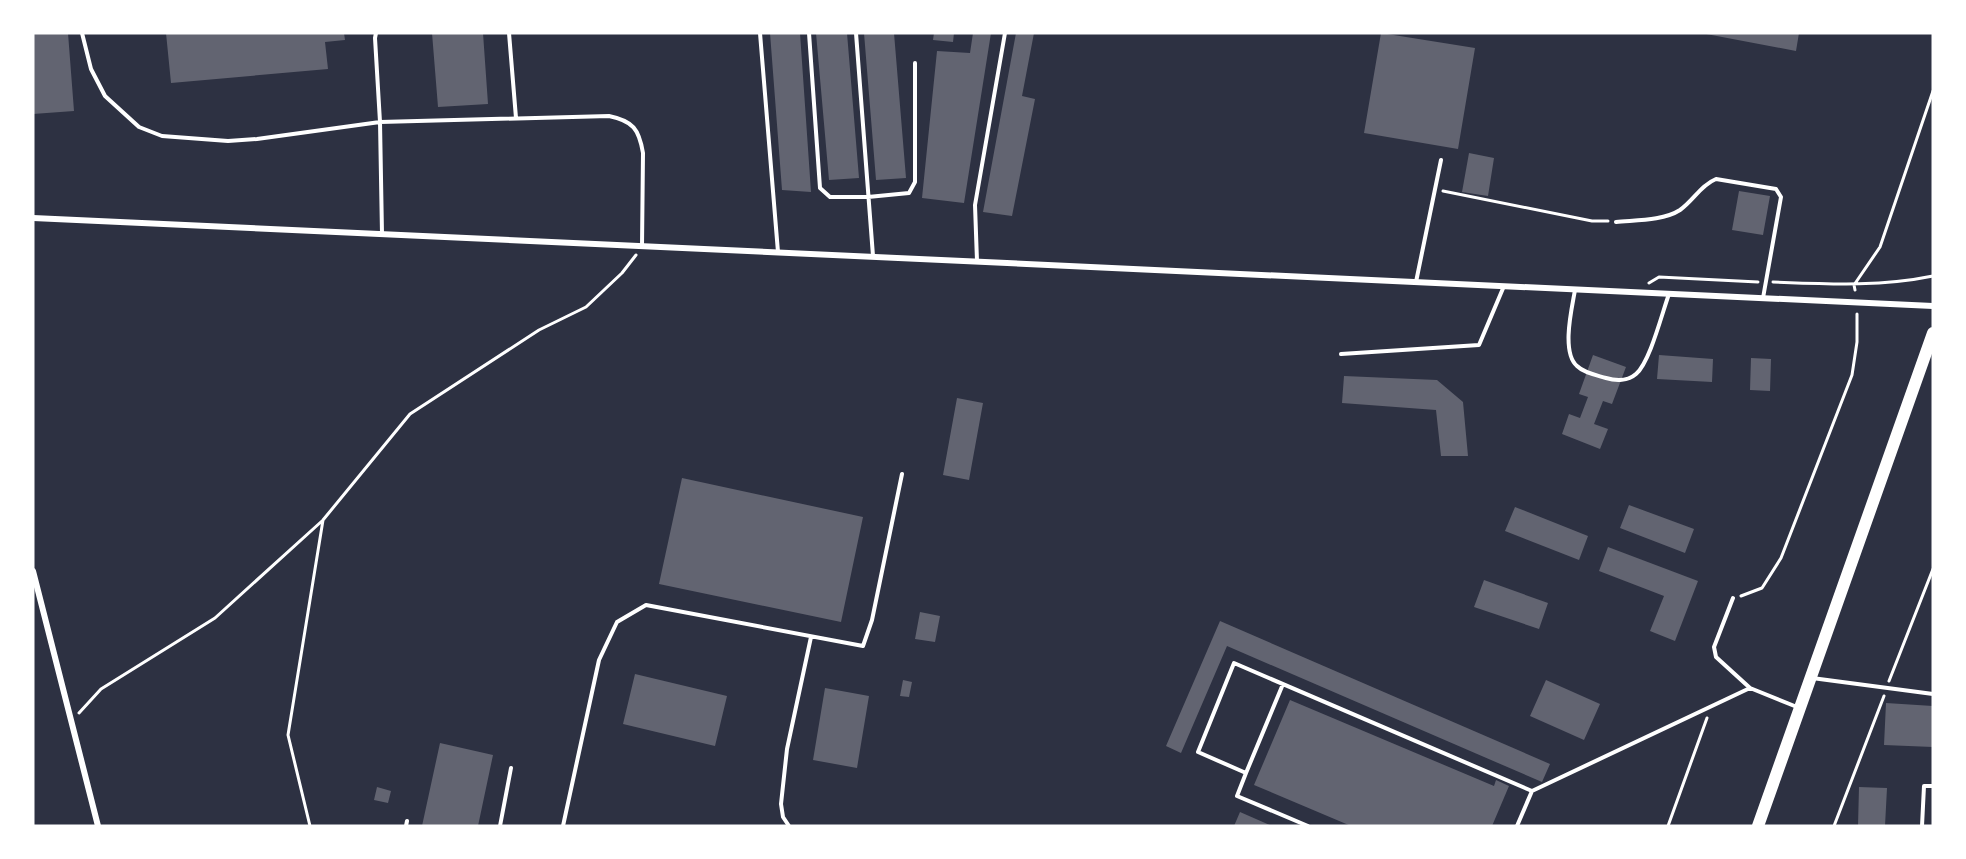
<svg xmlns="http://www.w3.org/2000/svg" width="1966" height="859" font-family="'PT Sans Narrow',sans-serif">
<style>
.building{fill:#626471}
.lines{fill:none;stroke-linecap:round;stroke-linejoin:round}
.path{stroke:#fff;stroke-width:3}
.service{stroke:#fff;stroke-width:4}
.minor{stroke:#fff;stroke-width:6}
.secondary{stroke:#fff;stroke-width:12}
</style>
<rect width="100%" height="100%" fill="#2d3142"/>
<!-- building -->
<path class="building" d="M 33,33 L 68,33 L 74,111 L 33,114 Z
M 166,33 L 344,33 L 345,40 L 325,42 L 328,69 L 171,83 Z
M 432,33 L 483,33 L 488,104 L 438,107 Z
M 770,33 L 800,33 L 811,192 L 782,190 Z
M 816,33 L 847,33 L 859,178 L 829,180 Z
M 864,33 L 894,33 L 906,178 L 876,180 Z
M 934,33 L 954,33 L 953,42 L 933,40 Z
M 973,33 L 991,33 L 964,203 L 922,198 L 937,51 L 970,53 Z
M 1016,33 L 1034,33 L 1022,96 L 1035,99 L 1012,216 L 983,212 Z
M 1381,33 L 1475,48 L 1458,149 L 1364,133 Z
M 1701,33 L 1799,33 L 1796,51 Z
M 1469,153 L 1494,158 L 1488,196 L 1462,192 Z
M 1739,191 L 1770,196 L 1763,235 L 1732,230 Z
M 1593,355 L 1626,367 L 1612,404 L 1603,401 L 1594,424 L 1608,429 L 1600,449 L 1562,434 L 1569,414 L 1580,418 L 1588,397 L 1579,394 Z
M 1659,355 L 1713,359 L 1712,382 L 1657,379 Z
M 1751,358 L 1771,359 L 1770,391 L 1750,390 Z
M 1344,376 L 1437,380 L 1463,402 L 1468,456 L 1441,456 L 1436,410 L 1342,403 Z
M 957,398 L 983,403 L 969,480 L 943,475 Z
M 682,478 L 863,517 L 841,622 L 659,584 Z
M 1629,505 L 1694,529 L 1685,553 L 1620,528 Z
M 1515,507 L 1588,536 L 1579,560 L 1505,531 Z
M 1608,547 L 1698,581 L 1675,641 L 1650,631 L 1664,596 L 1599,571 Z
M 1484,580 L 1548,603 L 1539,629 L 1474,607 Z
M 920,612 L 940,616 L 935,642 L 915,639 Z
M 1220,621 L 1550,764 L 1542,782 L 1227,646 L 1181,753 L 1166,746 Z
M 635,674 L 727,696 L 715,746 L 623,724 Z
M 903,680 L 912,682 L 909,697 L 900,696 Z
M 1546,680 L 1600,704 L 1584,740 L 1530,716 Z
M 825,688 L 869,696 L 857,768 L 813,760 Z
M 1290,700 L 1494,786 L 1496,780 L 1509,786 L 1492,826 L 1351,826 L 1254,785 Z
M 1886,703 L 1933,706 L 1933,747 L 1884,745 Z
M 440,743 L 493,755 L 478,826 L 422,826 Z
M 377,787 L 391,791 L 388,803 L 374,800 Z
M 1859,787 L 1887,788 L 1885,826 L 1858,826 Z
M 1240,812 L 1272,826 L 1234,826 Z"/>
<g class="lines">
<!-- path -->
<path class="path" d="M 1443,191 L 1592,221 L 1608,221
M 1773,282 C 1827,284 1880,287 1933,276
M 1649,283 L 1659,277 L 1758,282
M 1855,290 L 1854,285 L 1880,247 L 1933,91
M 1741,596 L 1762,588 L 1781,558 L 1852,375 L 1857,342 L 1857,314
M 1889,681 L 1933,569
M 79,713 L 101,689 L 215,618 L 322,521
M 310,826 L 288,735 L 323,520 L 410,414 L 539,330 L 586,307 L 622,273 L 636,255
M 1668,826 L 1707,718
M 1834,826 L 1884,696"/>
<!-- service -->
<path class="service" d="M 82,33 L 91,69 L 105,96 L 139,127 L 162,136 L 228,141 L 257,139 L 380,122 L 375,38 L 376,33
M 509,33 L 516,118
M 760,33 L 778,252
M 809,33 L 820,188 L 830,197 L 868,197 L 909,193 L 915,182 L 915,63
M 856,33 L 873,256
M 1616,222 C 1635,220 1663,221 1680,210 C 1693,201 1701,185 1716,179 L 1776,189 L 1781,197 L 1763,298
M 382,234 L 380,122 L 609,116 C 633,121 639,129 643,153 L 642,246
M 977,261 L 975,205 L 1005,33
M 1416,282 L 1441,160
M 1575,290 C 1572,308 1561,352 1577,366 C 1584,373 1596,375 1606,378 C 1616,381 1628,381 1636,374 C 1650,362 1662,313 1669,294
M 1341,354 L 1479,345 L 1504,286
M 1733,598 L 1714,647 L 1716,657 L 1750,688 L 1797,707
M 1812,678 L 1933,694
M 1246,773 L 1283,684
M 406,826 L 407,821
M 500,826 L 511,768
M 563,826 L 599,660 L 617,622 L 646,605 L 863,646 L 872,620 L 902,474
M 789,826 L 783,817 L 781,804 L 787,749 L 811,637
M 1308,826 L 1237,796 L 1246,773 L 1198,752 L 1234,663 L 1532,791
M 1517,826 L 1532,791 L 1750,688
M 1922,826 L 1924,786 L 1933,786"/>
<!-- minor -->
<path class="minor" d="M 33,218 L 1933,306
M 33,571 L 98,826"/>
<!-- secondary -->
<path class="secondary" d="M 1758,826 L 1933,333"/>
</g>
<!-- border -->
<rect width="1966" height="859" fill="none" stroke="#ffffff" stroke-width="69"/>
</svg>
